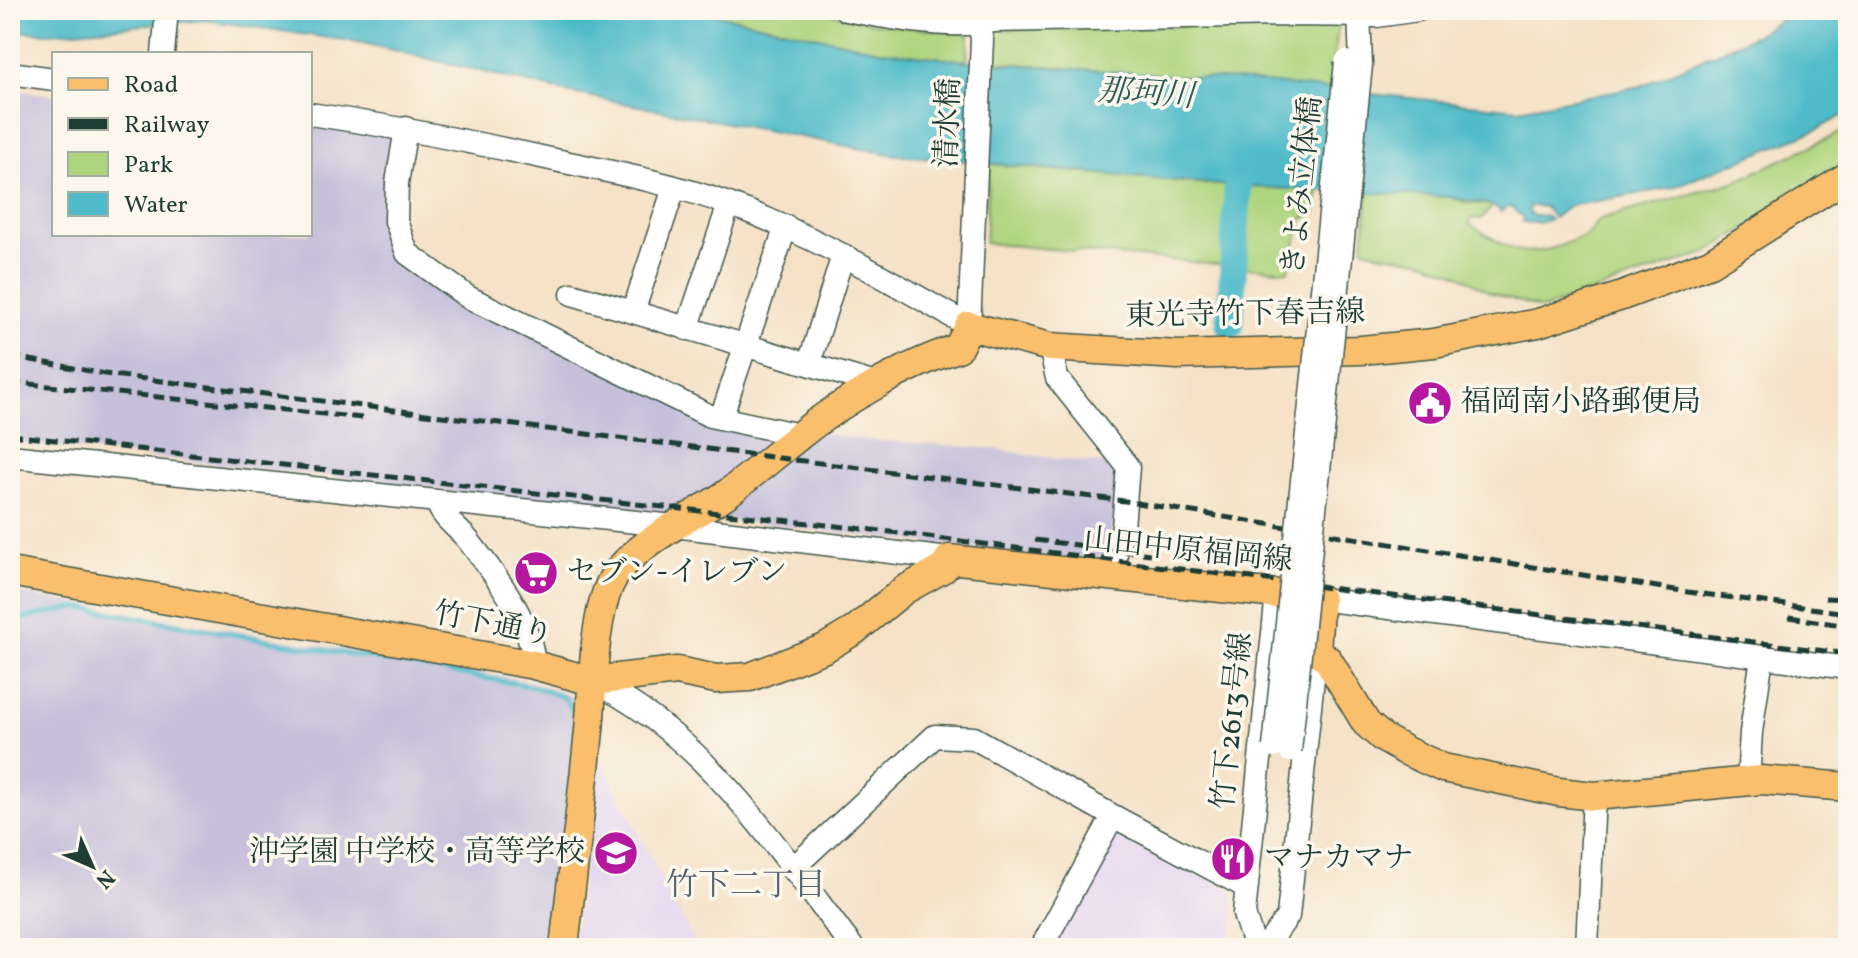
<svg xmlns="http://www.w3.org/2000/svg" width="1858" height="958" font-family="Vollkorn,'Noto Serif JP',serif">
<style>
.built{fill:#e3d3f2}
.industrial{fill:#c6c0da}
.green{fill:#afd47e;stroke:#678859;stroke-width:2}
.water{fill:#4fbbc9;stroke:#377c7e;stroke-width:2}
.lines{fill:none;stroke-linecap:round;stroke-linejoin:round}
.stream{stroke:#4fbbc9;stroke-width:5}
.river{stroke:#4fbbc9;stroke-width:28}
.minor-casing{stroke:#3f564a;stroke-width:25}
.major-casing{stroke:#3f564a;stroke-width:31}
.minor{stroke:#fff;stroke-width:22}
.major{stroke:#f9bf6d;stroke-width:28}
.rail{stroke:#1f3d34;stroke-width:5;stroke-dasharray:12 6;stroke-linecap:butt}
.minor-bridge-casing{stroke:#3f564a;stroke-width:25;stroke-linecap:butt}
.minor-bridge{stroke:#fff;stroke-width:22}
.labels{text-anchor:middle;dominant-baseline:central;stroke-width:7;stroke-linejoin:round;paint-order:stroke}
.street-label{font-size:30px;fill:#1f3d34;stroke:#fbf7ec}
.poi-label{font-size:30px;fill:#1f3d34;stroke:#fbf7ec;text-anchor:start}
.water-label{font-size:32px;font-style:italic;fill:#2b5c59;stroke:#fbf7ec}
.neighbourhood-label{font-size:32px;fill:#56616f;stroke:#fbf7ec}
</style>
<rect width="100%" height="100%" fill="#fbf7ec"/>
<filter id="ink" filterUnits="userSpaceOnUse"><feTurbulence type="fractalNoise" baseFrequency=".0125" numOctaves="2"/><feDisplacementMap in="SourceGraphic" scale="16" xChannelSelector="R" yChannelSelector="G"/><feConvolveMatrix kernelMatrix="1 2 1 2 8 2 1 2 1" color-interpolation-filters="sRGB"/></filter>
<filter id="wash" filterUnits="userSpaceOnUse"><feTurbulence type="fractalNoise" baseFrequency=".006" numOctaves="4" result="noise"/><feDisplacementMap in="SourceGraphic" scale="32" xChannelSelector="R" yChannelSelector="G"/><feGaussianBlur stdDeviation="1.8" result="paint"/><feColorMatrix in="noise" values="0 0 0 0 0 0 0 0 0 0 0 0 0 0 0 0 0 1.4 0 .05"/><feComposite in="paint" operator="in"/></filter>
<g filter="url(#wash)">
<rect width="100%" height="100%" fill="#f5e1c6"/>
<!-- built -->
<path class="built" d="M 599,757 L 697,948 L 573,948 Z
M 1125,831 L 1230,888 L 1235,896 L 1230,948 L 1052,948 L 1113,835 Z"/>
<!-- industrial -->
<path class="industrial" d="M 10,90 L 54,95 L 54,234 L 310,234 L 310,125 L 396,135 L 399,251 L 714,424 L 824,433 L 864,440 L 988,448 L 1056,459 L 1118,465 L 1110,565 L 714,518 L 492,497 L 375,481 L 10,442 Z
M 10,592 L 528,681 L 586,702 L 556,948 L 10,948 Z"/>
<!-- green -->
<path class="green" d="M 695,10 L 813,10 L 879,24 L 969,34 L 967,61 L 883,51 Z
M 1339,22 L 1329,90 L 995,62 L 996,30 Z
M 1848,129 L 1848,162 L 1708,252 L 1542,309 L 1489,292 L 1460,275 L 1424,261 L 1377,253 L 1363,248 L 1368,191 L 1449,197 L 1468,203 L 1494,205 L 1481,219 L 1473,218 L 1469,224 C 1510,249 1523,263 1572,241 C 1577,238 1585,238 1589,233 C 1594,228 1593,224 1600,219 L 1734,182 Z
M 989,164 L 1232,186 L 1319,190 L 1315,212 L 1302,220 L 1288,271 L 985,243 Z"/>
<!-- water -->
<path class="water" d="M 10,10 L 695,10 L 883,51 L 967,61 L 1235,80 L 1518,109 L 1641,86 L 1756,35 L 1796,10 L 1848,10 L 1848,113 L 1814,131 L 1671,188 L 1569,206 L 1554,218 L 1545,207 L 1531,206 L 1528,209 L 1529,213 L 1534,216 L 1545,215 L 1550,220 L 1537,223 L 1522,222 L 1523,218 L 1511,207 L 1507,207 L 1501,212 C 1489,200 1466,202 1449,197 L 1232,186 L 889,154 L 566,92 L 363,43 L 206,20 L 50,33 L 10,31 Z"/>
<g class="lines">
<!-- stream -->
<path class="stream" d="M 10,624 L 28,617 L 78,607 L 535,687 L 565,698 L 575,715"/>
<!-- river -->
<path class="river" d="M 1230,325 L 1240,150"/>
</g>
</g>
<g filter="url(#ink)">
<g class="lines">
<!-- minor casing -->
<g class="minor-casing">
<path id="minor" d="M 846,10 C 890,18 950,30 994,21 L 1283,15 L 1377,16 L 1418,10
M 1359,10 L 1361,65
M 163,54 L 167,10
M 10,73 L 54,79
M 310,114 C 392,126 473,142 555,160 C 613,172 675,184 731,205 C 815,235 891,282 969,326 L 982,40 L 978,10
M 406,128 L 397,183 L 396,221 L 407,253 L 468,297 L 710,416 L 800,435
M 572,294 L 879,385
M 633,312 L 674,188
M 687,329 L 729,204
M 1050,347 L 1057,378 L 1128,467 L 1123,527 L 1110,577
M 809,364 L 843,255
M 721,418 L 786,226
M 10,456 L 674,526 L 949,559
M 437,502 C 442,518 458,528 468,540 C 496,576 531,619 534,665
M 1320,599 L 1848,668
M 592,681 C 706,736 778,850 853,948
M 1748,783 L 1751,732 L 1762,657
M 792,869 L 935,736 L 974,738 L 1113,816 L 1246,887
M 1041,948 L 1113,816
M 1255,948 L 1244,914 L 1277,594
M 1265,948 L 1288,916 L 1316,650
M 1587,948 L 1594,796"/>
</g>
<!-- major casing -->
<g class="major-casing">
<path id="major" d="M 10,572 L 534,665 L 592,681 L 677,671 L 716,679 L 750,677 L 825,648 L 855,630 L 904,590 L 944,568 L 949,559 L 1277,594 L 1320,599 L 1316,650 L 1328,660 L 1366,723 L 1383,738 L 1406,751 L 1443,768 L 1559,792 L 1594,796 L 1761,780 L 1848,787
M 564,948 C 572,875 582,803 589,730 C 593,688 593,624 609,586 C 625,547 694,517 728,493 C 752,475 775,455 799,436 C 840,402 908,364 958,348 L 969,326 L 1050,347 L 1178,355 L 1361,350 L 1434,343 L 1538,323 L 1622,296 L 1710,263 L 1848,176"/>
</g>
<!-- minor -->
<use href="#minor" class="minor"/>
<!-- major -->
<use href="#major" class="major"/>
<!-- rail -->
<path class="rail" d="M 10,356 L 105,374 L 1125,501 L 1688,592 L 1848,613
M 10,382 L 363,418
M 10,435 L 882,531 L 1848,654
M 1035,540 L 1150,554
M 1825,598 L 1848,599
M 1789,617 L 1848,626"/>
<!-- minor-bridge casing -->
<g class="minor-bridge-casing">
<path id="minor-bridge" d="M 1274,747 L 1346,62
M 1290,751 L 1361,65"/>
</g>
<!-- minor-bridge -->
<use href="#minor-bridge" class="minor-bridge"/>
</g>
</g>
<!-- icons -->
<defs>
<g id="civic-disc" transform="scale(2.3)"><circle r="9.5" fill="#b5179e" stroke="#fbf7ec"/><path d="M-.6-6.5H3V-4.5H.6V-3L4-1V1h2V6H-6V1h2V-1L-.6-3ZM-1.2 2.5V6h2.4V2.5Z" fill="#fff"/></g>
<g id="supermarket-disc" transform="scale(2.3)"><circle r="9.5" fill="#b5179e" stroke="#fbf7ec"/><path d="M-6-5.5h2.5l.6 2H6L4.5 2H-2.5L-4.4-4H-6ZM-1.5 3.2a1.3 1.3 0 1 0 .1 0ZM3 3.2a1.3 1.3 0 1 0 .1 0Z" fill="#fff"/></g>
<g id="school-disc" transform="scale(2.3)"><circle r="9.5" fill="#b5179e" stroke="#fbf7ec"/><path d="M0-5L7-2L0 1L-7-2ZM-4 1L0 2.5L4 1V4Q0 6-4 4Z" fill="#fff"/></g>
<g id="restaurant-disc" transform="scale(2.3)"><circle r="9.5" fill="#b5179e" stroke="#fbf7ec"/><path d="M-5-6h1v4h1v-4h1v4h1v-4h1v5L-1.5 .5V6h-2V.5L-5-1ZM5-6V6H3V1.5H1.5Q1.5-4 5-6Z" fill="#fff"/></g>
</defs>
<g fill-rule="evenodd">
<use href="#civic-disc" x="1430" y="403"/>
<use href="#supermarket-disc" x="536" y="573"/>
<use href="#school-disc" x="616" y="853"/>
<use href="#restaurant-disc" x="1233" y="859"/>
</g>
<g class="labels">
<!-- street labels -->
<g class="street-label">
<text transform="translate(949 123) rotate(-88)">清水橋</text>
<text transform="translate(1303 186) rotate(-84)">きよみ立体橋</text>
<text transform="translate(1245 315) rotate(-1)">東光寺竹下春吉線</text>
<text transform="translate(1188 551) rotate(6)">山田中原福岡線</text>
<text transform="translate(493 625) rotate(11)">竹下通り</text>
<text transform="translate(1233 721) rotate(-84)">竹下2613号線</text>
</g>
<!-- poi labels -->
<g class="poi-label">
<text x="1461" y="403">福岡南小路郵便局</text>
<text x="567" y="573">セブン-イレブン</text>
<text x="585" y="853" text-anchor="end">沖学園 中学校・高等学校</text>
<text x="1264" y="859">マナカマナ</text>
</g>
<!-- water labels -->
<g class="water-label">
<text transform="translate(1146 95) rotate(4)">那珂川</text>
</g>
<!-- neighbourhood labels -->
<g class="neighbourhood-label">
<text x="746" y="887">竹下二丁目</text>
</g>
</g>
<!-- margin -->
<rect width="1858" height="958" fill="none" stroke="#fbf7ec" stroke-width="40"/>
<!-- legend -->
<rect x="52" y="52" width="260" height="184" fill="#fbf7ec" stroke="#a3ada2" stroke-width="2"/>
<rect x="68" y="78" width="40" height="12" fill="#f9bf6d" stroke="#a3ada2" stroke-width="2"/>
<text x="124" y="92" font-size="24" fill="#1f3d34">Road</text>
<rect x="68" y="118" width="40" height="12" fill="#1f3d34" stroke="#a3ada2" stroke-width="2"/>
<text x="124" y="132" font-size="24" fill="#1f3d34">Railway</text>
<rect x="68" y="152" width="40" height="24" fill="#afd47e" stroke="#a3ada2" stroke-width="2"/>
<text x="124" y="172" font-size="24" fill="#1f3d34">Park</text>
<rect x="68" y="192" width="40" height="24" fill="#4fbbc9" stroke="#a3ada2" stroke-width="2"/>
<text x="124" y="212" font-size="24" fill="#1f3d34">Water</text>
<!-- north arrow -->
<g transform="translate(92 866) rotate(135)" stroke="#fbf7ec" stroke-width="6" paint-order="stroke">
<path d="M0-6L14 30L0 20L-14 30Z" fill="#1f3d34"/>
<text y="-12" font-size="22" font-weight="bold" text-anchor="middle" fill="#1f3d34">N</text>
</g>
</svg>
